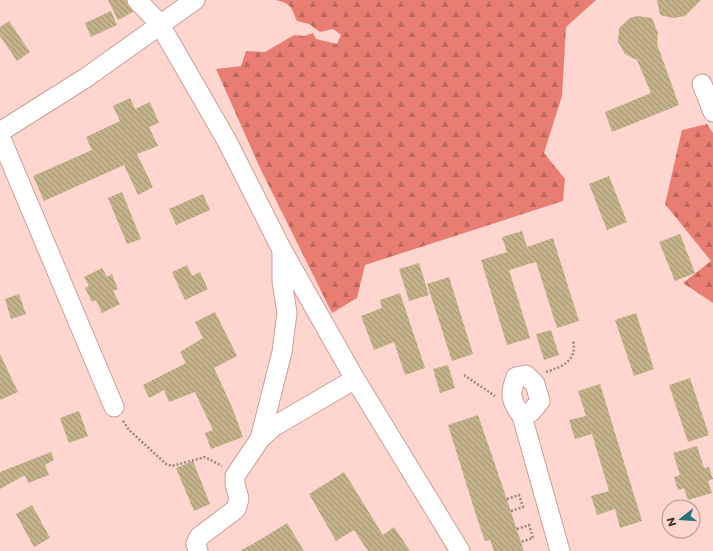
<svg xmlns="http://www.w3.org/2000/svg" width="713" height="551" font-family="Montserrat,sans-serif">
<style>
.forest{fill:url(#forest-firs)}
.building{fill:url(#building-back-hatch)}
.lines{fill:none;stroke-linecap:round;stroke-linejoin:round}
.minor-casing{stroke:#cc9d96;stroke-width:21}
.path{stroke:#a2847f;stroke-width:2.5;stroke-dasharray:2 2;stroke-linecap:butt}
.minor{stroke:#fff;stroke-width:19}
</style>
<defs>
<pattern id="forest-firs" width="22" height="20" patternUnits="userSpaceOnUse"><rect width="22" height="20" fill="#e77e71"/><path d="M5 1l3.5 6h-7zM16 11l3.5 6h-7z" fill="#bd685d"/></pattern>
<pattern id="building-back-hatch" width="6" height="6" patternUnits="userSpaceOnUse"><rect width="6" height="6" fill="#c2b189"/><path d="M-1 5l2 2M0 0l6 6M5-1l2 2" fill="none" stroke="#9f9070"/></pattern>
</defs>
<rect width="100%" height="100%" fill="#fed6cf"/>
<!-- forest -->
<path class="forest" d="M 275,0 L 596,0 L 566,27 L 562,96 L 544,153 L 565,179 L 563,201 L 365,265 L 357,298 L 332,313 L 260,168 L 216,69 L 241,66 L 246,51 L 265,52 L 294,35 L 304,36 L 313,33 L 316,39 L 337,44 L 341,35 L 333,29 L 320,32 L 309,24 L 297,21 C 291,7 291,3 275,0 Z
M 707,124 L 713,133 L 713,303 L 683,283 L 711,261 L 665,204 L 682,130 Z"/>
<!-- building -->
<path class="building" d="M 108,0 L 126,0 L 133,12 L 118,20 Z
M 657,0 L 701,0 L 685,16 L 673,18 L 660,15 Z
M 111,11 L 117,25 L 91,37 L 85,23 Z
M 637,16 L 652,18 L 658,33 L 657,44 L 679,105 L 612,132 L 605,112 L 651,93 L 637,60 L 625,54 L 618,42 L 619,28 L 630,18 Z
M 9,21 L 30,52 L 17,61 L 0,36 L 0,27 Z
M 130,98 L 135,109 L 150,102 L 159,123 L 149,127 L 158,146 L 137,154 L 153,187 L 138,195 L 124,165 L 44,201 L 33,176 L 92,150 L 86,137 L 120,121 L 113,106 Z
M 609,176 L 627,222 L 607,230 L 589,184 Z
M 122,192 L 141,239 L 127,244 L 108,198 Z
M 203,194 L 210,210 L 176,225 L 169,209 Z
M 522,231 L 527,247 L 553,238 L 579,321 L 557,328 L 536,262 L 509,270 L 530,338 L 507,345 L 481,260 L 507,252 L 502,237 Z
M 680,234 L 695,273 L 675,281 L 659,242 Z
M 419,263 L 429,295 L 409,301 L 399,269 Z
M 187,265 L 192,276 L 200,272 L 208,289 L 185,300 L 172,272 Z
M 102,268 L 107,277 L 112,274 L 118,289 L 113,291 L 120,304 L 102,313 L 96,300 L 92,302 L 85,288 L 89,286 L 84,277 Z
M 449,277 L 473,354 L 452,361 L 427,284 Z
M 400,293 L 425,368 L 405,375 L 394,342 L 374,350 L 361,316 L 382,308 L 380,300 Z
M 19,294 L 26,314 L 11,319 L 5,299 Z
M 215,312 L 237,356 L 214,368 L 232,407 L 243,437 L 211,449 L 205,433 L 213,430 L 195,392 L 169,402 L 164,390 L 149,398 L 143,385 L 186,363 L 180,352 L 203,338 L 195,322 Z
M 636,313 L 654,369 L 634,376 L 615,320 Z
M 551,330 L 559,355 L 544,360 L 536,334 Z
M 0,354 L 18,392 L 0,400 Z
M 448,365 L 455,388 L 440,393 L 433,369 Z
M 690,378 L 709,435 L 688,442 L 669,385 Z
M 600,384 L 642,521 L 620,528 L 615,509 L 597,515 L 591,496 L 609,491 L 592,434 L 575,439 L 569,420 L 586,416 L 578,391 Z
M 79,411 L 88,436 L 69,443 L 60,418 Z
M 478,415 L 503,488 L 524,551 L 494,551 L 490,540 L 485,541 L 477,518 L 448,425 Z
M 697,446 L 704,468 L 709,467 L 713,479 L 708,481 L 712,493 L 688,500 L 684,488 L 678,490 L 674,477 L 680,475 L 673,453 Z
M 51,452 L 54,460 L 45,465 L 49,475 L 28,483 L 25,475 L 0,489 L 0,472 Z
M 193,461 L 210,504 L 194,511 L 176,468 Z
M 344,472 L 383,535 L 394,527 L 410,551 L 368,551 L 354,530 L 336,541 L 309,494 Z
M 32,505 L 50,538 L 34,547 L 16,514 Z
M 287,523 L 304,551 L 240,551 L 263,538 Z"/>
<g class="lines">
<!-- minor casing -->
<g class="minor-casing">
<path id="minor" d="M 137,0 L 159,23 L 227,141 L 282,250 L 355,379 L 460,551
M 702,84 L 713,112
M 0,132 L 87,77 L 195,0
M 0,136 L 114,407
M 522,416 L 531,412 L 540,401 L 535,384 L 526,375 L 516,377 C 509,395 511,401 522,416 L 560,551
M 260,439 L 282,352 L 287,313 L 282,281 L 282,251
M 198,551 L 196,544 L 199,537 L 236,509 L 239,499 L 235,484 L 235,476 L 260,439 L 273,427 L 355,379"/>
</g>
<!-- path -->
<path class="path" d="M 546,372 C 562,367 578,360 573,341
M 464,375 L 495,396
M 123,421 L 129,430 L 166,464 L 172,466 L 205,457 L 222,466
M 507,499 L 519,495 L 523,507 L 511,511
M 517,529 L 529,525 L 533,538 L 521,542"/>
<!-- minor -->
<use href="#minor" class="minor"/>
</g>
<!-- north arrow -->
<g transform="translate(681 519) rotate(253)"><circle r="19" fill="#fed6cf" stroke="#b3948e"/>
<path d="M0-3L7 15L0 10L-7 15Z" fill="#29717c"/>
<text y="-6" font-size="11" font-weight="bold" text-anchor="middle" fill="#43302d">N</text>
</g>
</svg>
